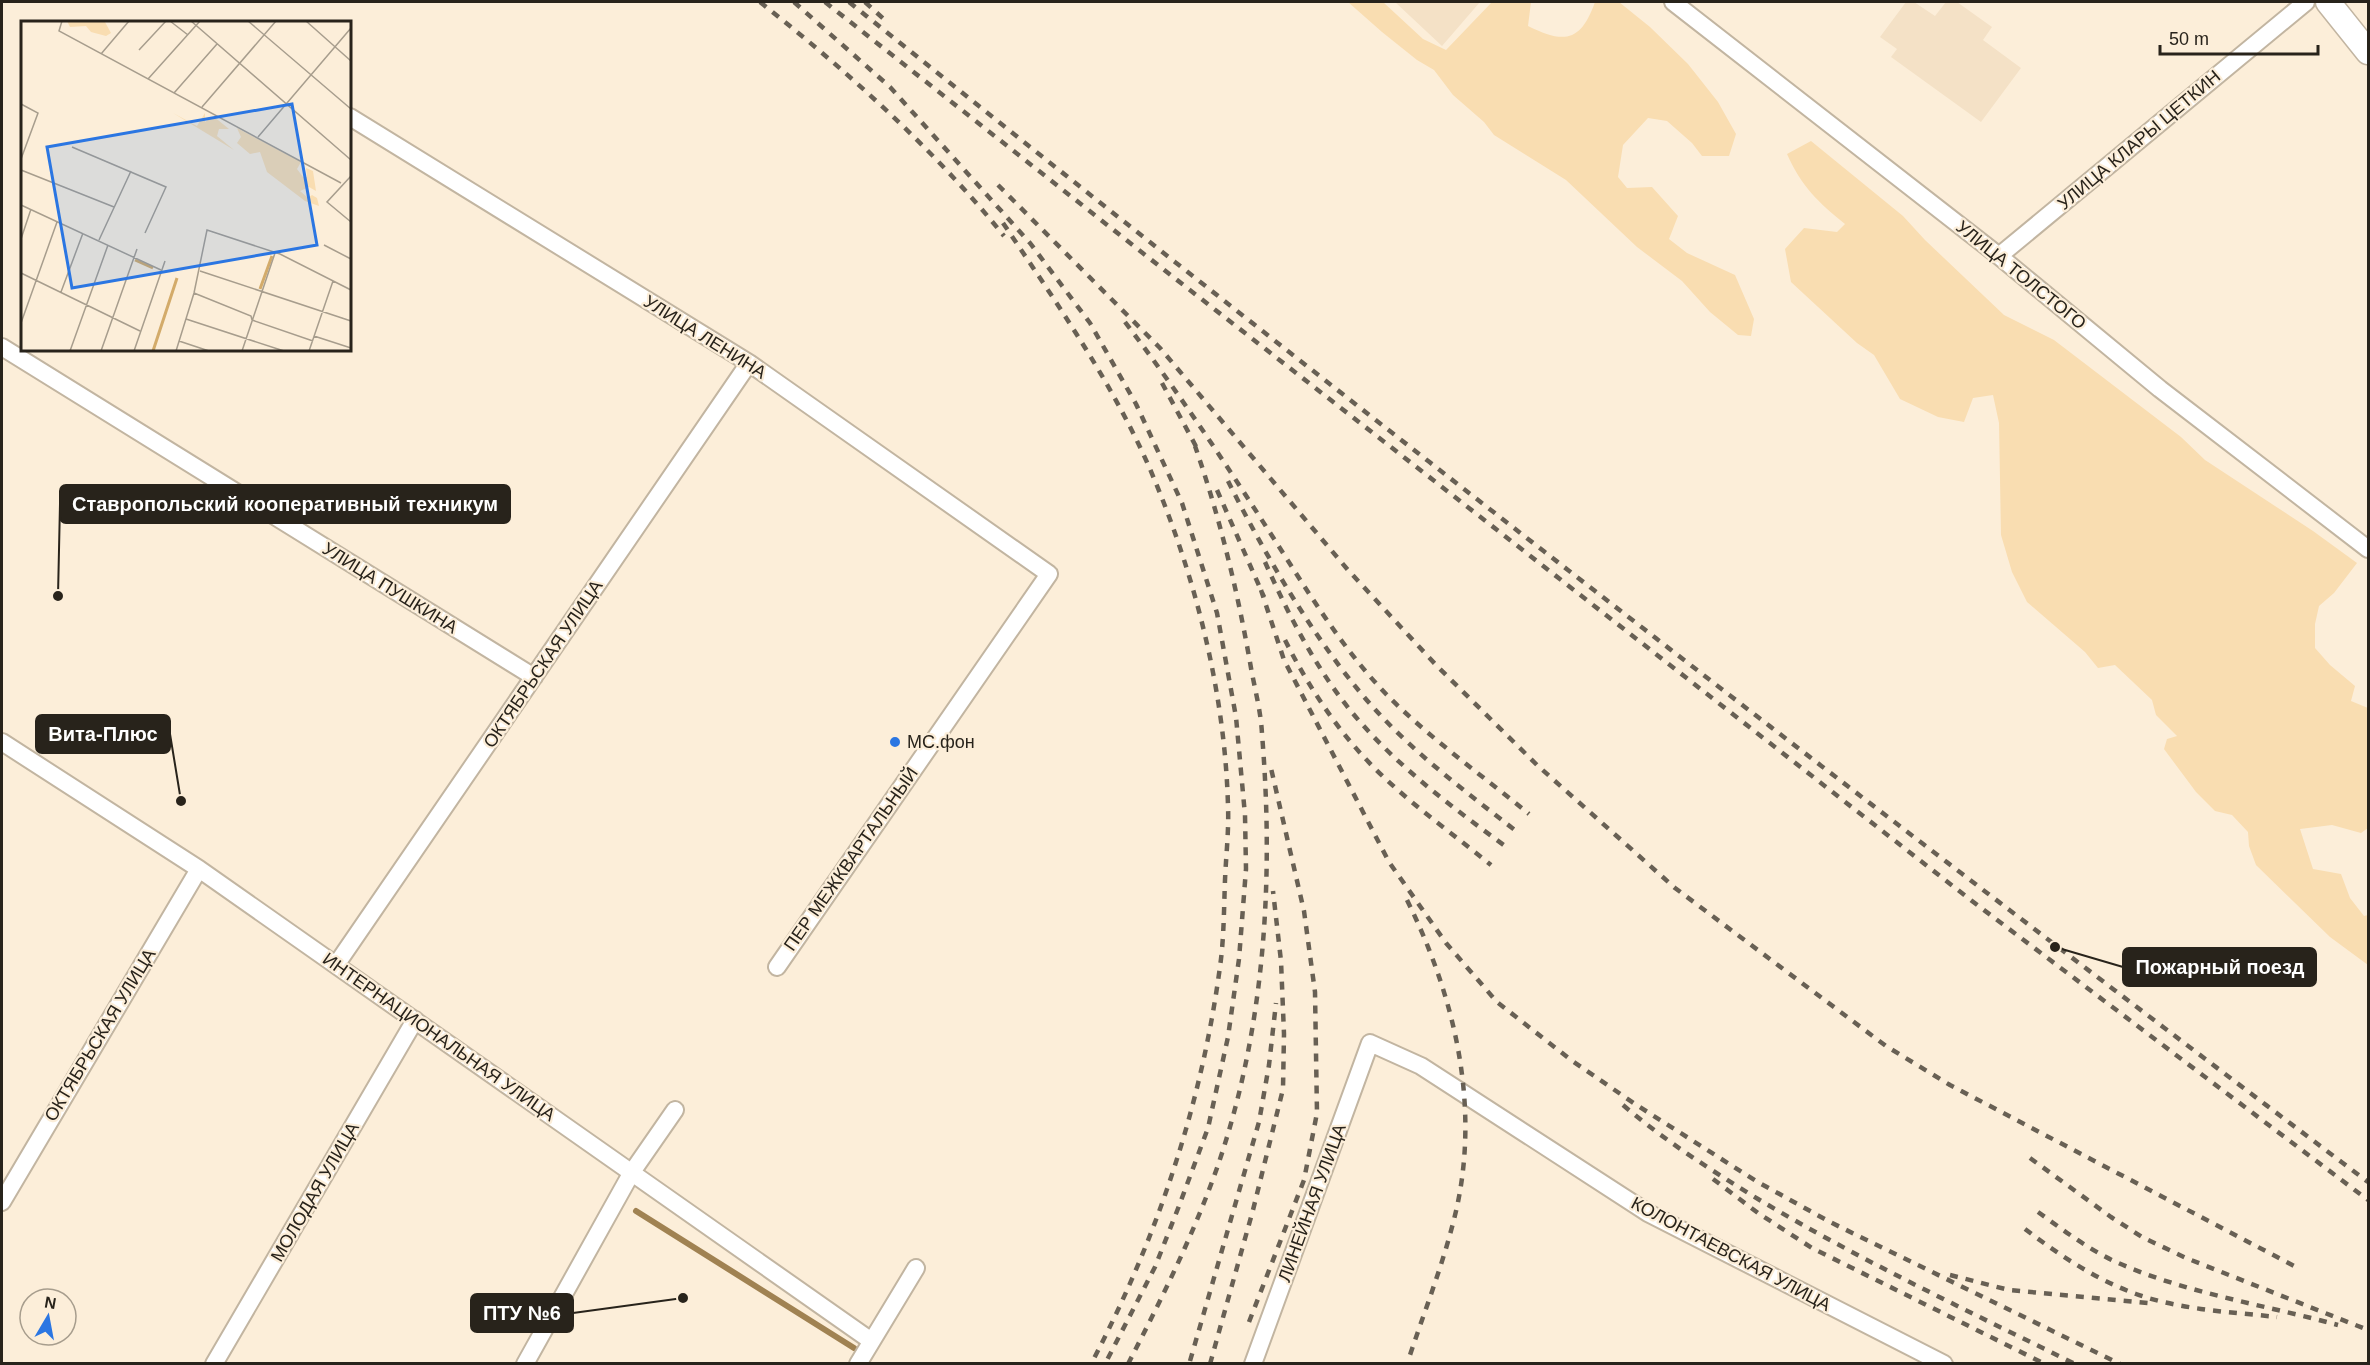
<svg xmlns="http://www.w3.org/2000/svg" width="2370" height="1365" font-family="Arial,sans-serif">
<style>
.built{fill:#f4e1c6}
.green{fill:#f9ddb1}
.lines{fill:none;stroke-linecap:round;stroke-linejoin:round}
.stream{stroke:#a08252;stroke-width:6}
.street-casing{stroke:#c2b5a1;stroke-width:20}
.secondary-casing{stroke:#c2b5a1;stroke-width:27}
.street{stroke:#fff;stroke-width:16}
.secondary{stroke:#fff;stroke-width:24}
.rail{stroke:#686054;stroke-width:4.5;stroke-dasharray:8 8;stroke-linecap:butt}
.poi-dot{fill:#2b76e2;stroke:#fceed9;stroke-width:2}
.labels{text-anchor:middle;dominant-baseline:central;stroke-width:4.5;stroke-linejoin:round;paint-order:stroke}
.street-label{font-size:18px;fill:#28231b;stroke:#fceed9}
.poi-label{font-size:18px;fill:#28231b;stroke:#fceed9;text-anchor:start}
.inset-river{fill:none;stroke:#d3ab6a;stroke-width:3}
.inset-road{fill:none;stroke:#a79d8d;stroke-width:1.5}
.view{fill:#2b76e2;fill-opacity:0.15;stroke:#2b76e2;stroke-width:3}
.inset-edge{fill:none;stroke:#28231b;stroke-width:3}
.leader{fill:none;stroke:#28231b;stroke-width:2}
.callout-dot{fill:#28231b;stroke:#fceed9;stroke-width:2}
.callout{fill:#28231b;stroke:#28231b;stroke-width:2}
.callout-label{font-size:20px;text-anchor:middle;font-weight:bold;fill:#fff}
</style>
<rect width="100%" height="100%" fill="#fceed9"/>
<!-- built -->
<path class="built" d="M 1395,2 L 1480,2 L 1442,46 Z
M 1906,2 L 1914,2 L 1935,16 L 1946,2 L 1957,2 L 1992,27 L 1983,40 L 2021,68 L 1981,122 L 1891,57 L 1897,49 L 1880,37 Z"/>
<!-- green -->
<path class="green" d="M 1348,2 L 1383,2 L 1423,39 L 1446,50 L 1492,2 L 1531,2 L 1528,26 C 1564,44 1581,42 1595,2 L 1619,2 L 1650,27 L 1688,64 L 1718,102 L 1736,134 L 1729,156 L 1702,156 L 1692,143 L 1667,121 L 1648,118 L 1623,145 L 1618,177 L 1627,188 L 1652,187 L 1678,216 L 1669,239 L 1687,253 L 1735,275 L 1754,319 L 1751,336 L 1738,335 L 1710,312 L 1682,281 L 1637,247 L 1566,180 L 1494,135 L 1484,122 L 1453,95 L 1434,70 L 1417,60 L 1382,32 Z
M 1811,141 L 1903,216 L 1925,240 L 2004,315 L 2054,340 L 2181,437 L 2205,460 L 2313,531 L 2357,563 L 2334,593 L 2319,606 L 2315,624 L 2315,648 L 2330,665 L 2355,686 L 2351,701 L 2368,708 L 2368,828 L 2361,833 L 2332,825 L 2300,829 L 2313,869 L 2341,874 L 2350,898 L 2364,916 L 2368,915 L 2368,965 L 2330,937 L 2256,865 L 2249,846 L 2248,832 L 2232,815 L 2215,811 L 2196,792 L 2164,749 L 2167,739 L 2177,736 L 2156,715 L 2152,700 L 2115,665 L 2098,668 L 2085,652 L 2027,602 L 2012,572 L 2001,535 L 1999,423 L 1993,395 L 1973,398 L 1964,422 L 1938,417 L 1900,399 L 1874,355 L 1857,343 L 1791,282 L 1785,249 L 1804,228 L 1837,232 L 1845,224 C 1819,203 1801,186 1787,154 Z"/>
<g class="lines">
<!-- stream -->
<path class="stream" d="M 636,1211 L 854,1348"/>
<!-- street casing -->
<g class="street-casing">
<path id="street" d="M 1673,2 L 1999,256 L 2160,389 L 2368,549
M 350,117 L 749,363 L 1049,574 L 777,967
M 1999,256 L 2306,2
M 2,347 L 534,677
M 2,742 L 199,869 L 870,1340
M 336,965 L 749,363
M 2,1202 L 199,869
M 214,1364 L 415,1020
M 525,1364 L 632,1172 L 675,1110
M 858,1364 L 916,1268
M 1253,1364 L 1370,1043 L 1421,1066 L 1648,1213 L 1944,1364"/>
</g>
<!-- secondary casing -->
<g class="secondary-casing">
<path id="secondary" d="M 2328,2 L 2368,52"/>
</g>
<!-- street -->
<use href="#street" class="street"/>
<!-- secondary -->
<use href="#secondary" class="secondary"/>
<!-- rail -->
<path class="rail" d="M 760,2 C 847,71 934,149 1004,236
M 794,2 L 890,87 L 1030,243 L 1090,323 L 1136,404 L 1182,503 L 1217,613 L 1236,717 L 1245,815 L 1246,869 L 1239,959 L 1228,1037 L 1208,1128 L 1179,1206 L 1155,1267 L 1105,1364
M 825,2 L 1163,269 L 1972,901 L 2368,1200
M 849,2 C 1349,404 1856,796 2368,1182
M 865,2 L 887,22
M 998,185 L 1160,348 L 1348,570 L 1436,665 L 1537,765 L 1675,888 L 1886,1046 L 1950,1085 L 2296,1267
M 1003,223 C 1056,302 1112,382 1150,469 C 1195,574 1225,692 1228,806 C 1229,831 1226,855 1225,880 C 1224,906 1224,933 1221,959 C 1203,1101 1158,1237 1091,1364
M 1125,322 C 1176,389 1222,458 1267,528 C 1304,585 1339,645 1386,694 C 1428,737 1483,776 1529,814
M 1162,383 L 1199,452
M 1228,481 C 1267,559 1323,655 1383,718 C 1423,760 1470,795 1516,831
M 1217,490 L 1264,597
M 1265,562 C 1289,616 1317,671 1355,716 C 1398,767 1452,807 1505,846
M 1261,590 L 1284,660 L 1389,862 L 1446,943 L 1497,1002 L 1571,1060 L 1635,1104 L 1756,1181 L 1830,1222 L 2120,1364
M 1285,640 C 1311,692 1345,742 1388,781 C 1420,811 1457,837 1491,865
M 1407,900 C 1453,993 1479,1098 1458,1202 C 1447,1254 1427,1304 1410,1355
M 1623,1105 C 1665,1141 1711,1170 1758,1199 C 1860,1260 1968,1311 2075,1364
M 2030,1158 L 2111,1217 L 2142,1237 L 2186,1258 L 2368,1330
M 1713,1179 L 1758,1213 L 1812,1248 L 2045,1364
M 2038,1212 C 2063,1230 2088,1249 2116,1262 C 2185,1293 2265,1305 2338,1325
M 2025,1229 C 2059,1255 2095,1279 2136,1294 C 2181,1310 2231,1312 2277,1317
M 1950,1275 L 2009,1290 L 2148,1303
M 1249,1322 L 1304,1180 L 1317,1113 L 1315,992 L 1304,911 L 1270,764
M 1190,1361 L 1259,1122 L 1269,1065 L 1276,1003
M 1128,1364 C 1161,1300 1193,1236 1217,1168 C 1265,1029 1274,880 1262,734 C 1261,712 1255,690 1251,668 C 1238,593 1220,518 1195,446
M 1210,1364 L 1253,1210 L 1283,1089 L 1284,1034 L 1281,961 L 1273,891"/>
</g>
<!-- markers -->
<circle class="poi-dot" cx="895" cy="742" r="6"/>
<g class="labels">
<!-- street labels -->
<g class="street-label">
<text transform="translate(2139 140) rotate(-40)">УЛИЦА КЛАРЫ ЦЕТКИН</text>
<text transform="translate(2021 275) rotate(39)">УЛИЦА ТОЛСТОГО</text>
<text transform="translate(705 337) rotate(32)">УЛИЦА ЛЕНИНА</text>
<text transform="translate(390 588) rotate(32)">УЛИЦА ПУШКИНА</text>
<text transform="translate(543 664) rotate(-56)">ОКТЯБРЬСКАЯ УЛИЦА</text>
<text transform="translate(851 859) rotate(-55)">ПЕР МЕЖКВАРТАЛЬНЫЙ</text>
<text transform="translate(100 1035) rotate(-59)">ОКТЯБРЬСКАЯ УЛИЦА</text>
<text transform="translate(439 1037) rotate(35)">ИНТЕРНАЦИОНАЛЬНАЯ УЛИЦА</text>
<text transform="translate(315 1192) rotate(-60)">МОЛОДАЯ УЛИЦА</text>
<text transform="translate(1312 1203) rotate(-70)">ЛИНЕЙНАЯ УЛИЦА</text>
<text transform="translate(1731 1254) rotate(28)">КОЛОНТАЕВСКАЯ УЛИЦА</text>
</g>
<!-- poi labels -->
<g class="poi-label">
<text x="907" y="742">МС.фон</text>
</g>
</g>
<!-- overview -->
<g transform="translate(21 21)">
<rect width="330" height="330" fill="#fceed9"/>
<path d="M 46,0 L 84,1 L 90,12 L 85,15 L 70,11 L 65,5 L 49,6 ZM 152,92 L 176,105 L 184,92 L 184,101 L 191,96 L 197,99 L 208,108 L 198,108 L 196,115 L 213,129 ZM 216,107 L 280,141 L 276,148 L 282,156 L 286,156 L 285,147 L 292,150 L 295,170 L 288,166 L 279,170 L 287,177 L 291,174 L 296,177 L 298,185 L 284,180 L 246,151 L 239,131 L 229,133 L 216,122 L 220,116 Z" fill="#f9ddb1"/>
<path class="inset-river" d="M 114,239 L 132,247M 239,268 L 251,235M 132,330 L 156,257"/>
<path class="inset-road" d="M 41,0 L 38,10 L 320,162M 149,0 L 167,14M 170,0 L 330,139M 227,0 L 330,88M 285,0 L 330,40M 118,29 L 145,0M 80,33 L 108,0M 127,58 L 179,0M 153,72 L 196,23M 0,83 L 17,92 L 0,138M 181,86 L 255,0M 237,116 L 330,7M 51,126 L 145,166 L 124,212M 0,149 L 93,186M 330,155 L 306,181 L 330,201M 0,184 L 140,249M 0,218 L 10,188M 78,219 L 110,150M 303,224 L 330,238M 179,250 L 330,300M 0,252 L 119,310M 40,271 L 62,212M 173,272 L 230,295 L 231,299 L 292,320M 165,298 L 263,330M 0,302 L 36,201M 293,315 L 330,327M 158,320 L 188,330M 49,330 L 87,224M 80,330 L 116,228M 113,330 L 144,240M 155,330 L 173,272 L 186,209 L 259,233 L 330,269M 221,330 L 254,232M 288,330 L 312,260"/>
<path class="view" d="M 271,83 L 296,224 L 51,267 L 26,126 Z"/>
<rect width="330" height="330" class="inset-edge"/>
</g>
<!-- callouts -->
<path class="leader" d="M58 596L60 504M181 801L170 734M2055 947L2123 967M683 1298L573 1313"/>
<g class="callout-dot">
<circle cx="58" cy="596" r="6"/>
<circle cx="181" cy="801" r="6"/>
<circle cx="2055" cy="947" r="6"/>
<circle cx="683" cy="1298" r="6"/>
</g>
<g class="callout">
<rect x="60" y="485" width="450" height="38" rx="6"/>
<rect x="36" y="715" width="134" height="38" rx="6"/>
<rect x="2123" y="948" width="193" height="38" rx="6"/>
<rect x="471" y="1294" width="102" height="38" rx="6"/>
</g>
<g class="callout-label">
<text x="285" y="511">Ставропольский кооперативный техникум</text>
<text x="103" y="741">Вита-Плюс</text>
<text x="2220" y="974">Пожарный поезд</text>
<text x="522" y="1320">ПТУ №6</text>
</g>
<!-- border -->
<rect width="2370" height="1365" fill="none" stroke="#28231b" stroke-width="6"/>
<!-- north arrow -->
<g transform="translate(48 1317) rotate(10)"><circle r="28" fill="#fceed9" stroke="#a79d8d" stroke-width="1.5"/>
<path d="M0-4.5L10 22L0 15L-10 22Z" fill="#2b76e2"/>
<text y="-9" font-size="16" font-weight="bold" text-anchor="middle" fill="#28231b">N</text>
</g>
<!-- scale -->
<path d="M2160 45v9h158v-9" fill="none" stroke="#28231b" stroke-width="3"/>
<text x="2169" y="45" font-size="18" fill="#28231b" stroke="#fceed9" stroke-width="4.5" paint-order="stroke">50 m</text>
</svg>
